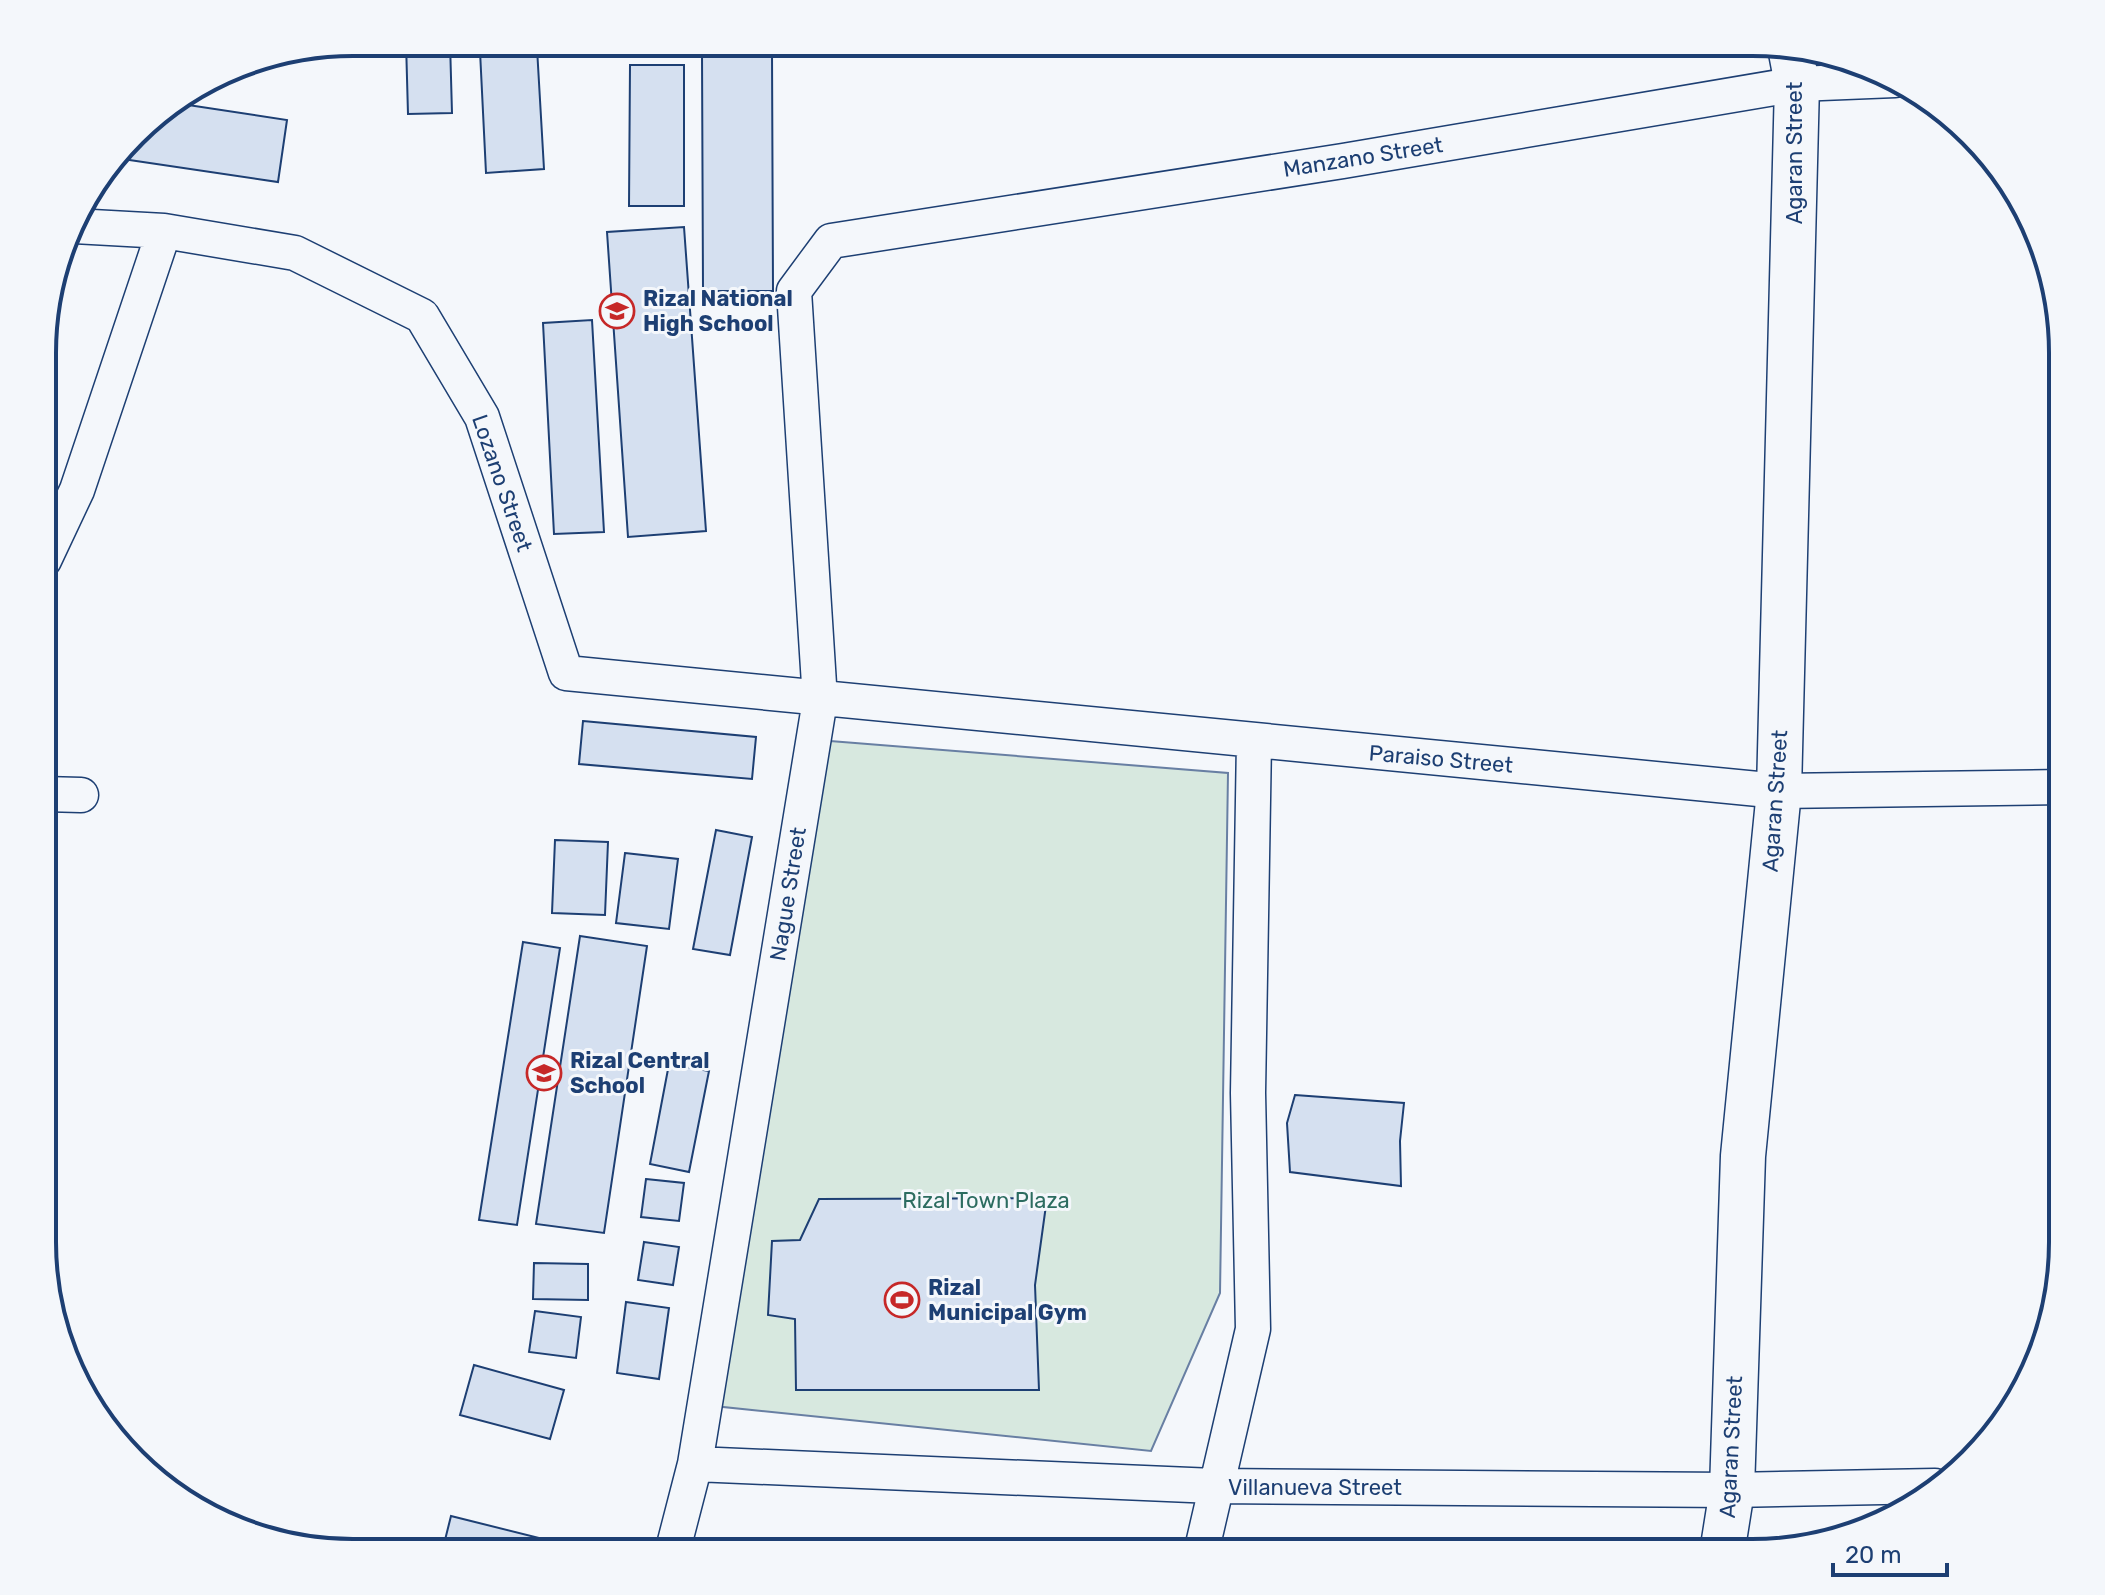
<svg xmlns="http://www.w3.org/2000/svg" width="2105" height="1595" font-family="Rubik,sans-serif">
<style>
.green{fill:#d7e8df;stroke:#687fa3;stroke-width:2}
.building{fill:#d5e0f0;stroke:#1d3f73;stroke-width:2}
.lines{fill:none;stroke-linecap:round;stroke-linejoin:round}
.street-casing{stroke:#1d3f73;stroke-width:37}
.secondary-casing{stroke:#1d3f73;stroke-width:47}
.street{stroke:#f4f7fb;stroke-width:34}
.secondary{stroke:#f4f7fb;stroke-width:44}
.labels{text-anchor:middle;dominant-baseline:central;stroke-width:6;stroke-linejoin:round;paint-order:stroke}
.street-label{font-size:22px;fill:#1d3f73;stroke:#f4f7fb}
.poi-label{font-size:22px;font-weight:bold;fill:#1d3f73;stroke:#f4f7fb;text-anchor:start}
.park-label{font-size:22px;fill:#2c6c60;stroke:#f4f7fb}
.rim{fill:none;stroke:#1d3f73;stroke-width:4}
</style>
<rect width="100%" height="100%" fill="#f4f7fb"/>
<!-- green -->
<path class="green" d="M 830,741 L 1228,773 L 1220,1293 L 1151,1451 L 714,1406 Z"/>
<!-- building -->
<path class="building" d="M 389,42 L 389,53 L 346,52 L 346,43 Z
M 406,42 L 450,42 L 452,113 L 408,114 Z
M 537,48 L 544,169 L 486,173 L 480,51 Z
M 772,52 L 773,291 L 703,291 L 702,53 Z
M 630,65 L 684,65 L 684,206 L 629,206 Z
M 175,103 L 287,120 L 278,182 L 116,158 L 148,119 Z
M 684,227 L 706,531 L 628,537 L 607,232 Z
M 592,320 L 604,532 L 554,534 L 543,323 Z
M 583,721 L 756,737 L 752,779 L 579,764 Z
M 716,830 L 752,837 L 730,955 L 693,949 Z
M 555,840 L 608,842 L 605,915 L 552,913 Z
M 625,853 L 678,859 L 669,929 L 616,923 Z
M 580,936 L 647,946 L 604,1233 L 536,1224 Z
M 523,942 L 560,948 L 517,1225 L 479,1220 Z
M 669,1064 L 709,1071 L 689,1172 L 650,1164 Z
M 1295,1095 L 1404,1103 L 1400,1141 L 1401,1186 L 1290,1172 L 1287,1123 Z
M 646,1179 L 684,1183 L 679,1221 L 641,1217 Z
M 1047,1198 L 1035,1285 L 1039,1390 L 796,1390 L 795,1319 L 768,1315 L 772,1241 L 800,1240 L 819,1199 Z
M 644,1242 L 679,1247 L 673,1285 L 638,1280 Z
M 534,1263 L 588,1264 L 588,1300 L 533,1299 Z
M 626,1302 L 669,1308 L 659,1379 L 617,1373 Z
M 535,1311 L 581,1317 L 576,1358 L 529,1352 Z
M 474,1365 L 564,1390 L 550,1439 L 460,1415 Z
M 451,1516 L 543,1539 L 540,1552 L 442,1552 Z"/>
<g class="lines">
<!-- street casing -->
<g class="street-casing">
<path id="street" d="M 74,226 L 164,231 L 295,253 L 422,316 L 482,417 L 566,673 L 1779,791 L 2063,787
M 44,560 L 77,490 L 164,231
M 44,794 L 81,795
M 695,1464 L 1214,1486 L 1732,1490 L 1935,1486
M 672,1553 L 695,1464 L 820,700 L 794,291 L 831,241 L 1343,161 L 1797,84 L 1895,80
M 1201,1553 L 1253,1329 L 1248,1093 L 1254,741"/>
</g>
<!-- secondary casing -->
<g class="secondary-casing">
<path id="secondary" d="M 1722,1553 L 1732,1490 L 1743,1156 L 1779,791 L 1797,84 L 1790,47"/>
</g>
<!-- street -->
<use href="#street" class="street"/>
<!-- secondary -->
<use href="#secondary" class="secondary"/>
</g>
<!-- icons -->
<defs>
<g id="school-ring" transform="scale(1.8)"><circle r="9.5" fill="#f4f7fb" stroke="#c62828" stroke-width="1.5"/><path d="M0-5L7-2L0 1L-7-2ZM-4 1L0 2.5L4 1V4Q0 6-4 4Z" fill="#c62828"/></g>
<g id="stadium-ring" transform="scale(1.8)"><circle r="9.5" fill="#f4f7fb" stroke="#c62828" stroke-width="1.5"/><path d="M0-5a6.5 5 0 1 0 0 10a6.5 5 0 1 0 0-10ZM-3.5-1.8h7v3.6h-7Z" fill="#c62828"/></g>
</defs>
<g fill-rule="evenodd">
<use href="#school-ring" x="617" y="311"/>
<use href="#school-ring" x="544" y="1073"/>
<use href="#stadium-ring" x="902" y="1300"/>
</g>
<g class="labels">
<!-- street labels -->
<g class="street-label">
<text transform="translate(1794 153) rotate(-90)">Agaran Street</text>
<text transform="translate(1363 157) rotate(-9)">Manzano Street</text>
<text transform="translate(502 483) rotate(71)">Lozano Street</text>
<text transform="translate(1441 759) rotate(5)">Paraiso Street</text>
<text transform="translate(1775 801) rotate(-86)">Agaran Street</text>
<text transform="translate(788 894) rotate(-81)">Nague Street</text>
<text transform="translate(1731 1447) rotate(-87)">Agaran Street</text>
<text x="1315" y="1487">Villanueva Street</text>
</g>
<!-- poi labels -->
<g class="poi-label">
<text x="643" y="298">Rizal National<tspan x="643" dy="25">High School</tspan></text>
<text x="570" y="1060">Rizal Central<tspan x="570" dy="25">School</tspan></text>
<text x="928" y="1287">Rizal<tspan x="928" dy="25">Municipal Gym</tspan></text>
</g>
<!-- park labels -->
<g class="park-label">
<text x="986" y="1200">Rizal Town Plaza</text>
</g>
</g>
<!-- crop -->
<path d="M0 0H2105V1595H0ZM353 56H1752A297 297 0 0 1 2049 353V1242A297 297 0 0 1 1752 1539H353A297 297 0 0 1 56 1242V353A297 297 0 0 1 353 56Z" fill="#f4f7fb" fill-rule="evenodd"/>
<path class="rim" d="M353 56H1752A297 297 0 0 1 2049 353V1242A297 297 0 0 1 1752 1539H353A297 297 0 0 1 56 1242V353A297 297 0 0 1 353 56Z"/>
<!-- scale -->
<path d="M1833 1563v12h114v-12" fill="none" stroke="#1d3f73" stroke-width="4"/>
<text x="1845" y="1563" font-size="24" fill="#1d3f73" stroke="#f4f7fb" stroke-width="6" paint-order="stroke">20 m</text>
</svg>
